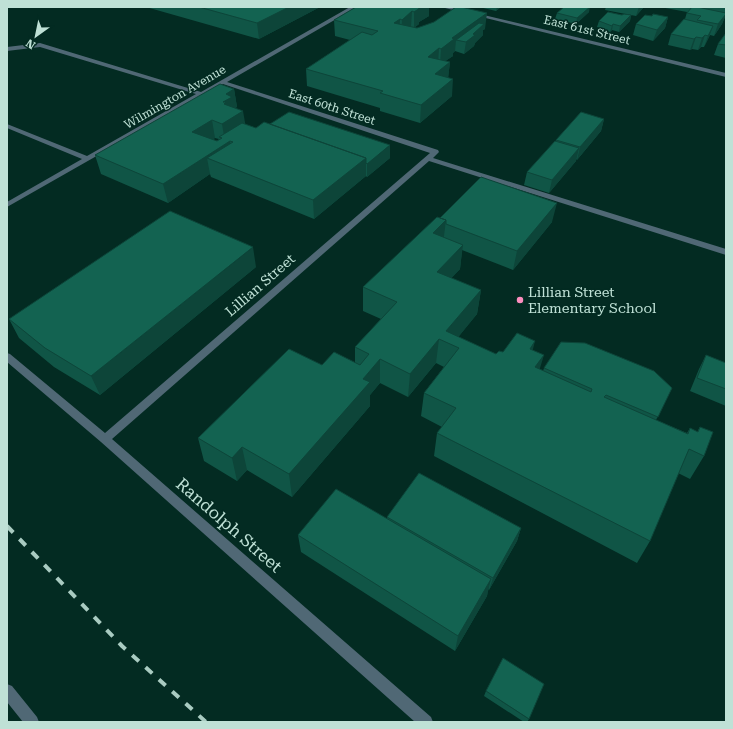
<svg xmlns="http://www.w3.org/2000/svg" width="733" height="729" font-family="'Roboto Serif',serif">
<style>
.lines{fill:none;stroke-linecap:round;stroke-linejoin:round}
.minor{fill:#506875;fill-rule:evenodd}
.rail{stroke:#a9cbc1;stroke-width:4;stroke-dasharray:9 9;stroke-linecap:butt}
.wall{fill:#105546;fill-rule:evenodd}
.shaded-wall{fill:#0d4539}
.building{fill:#136351;stroke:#0d4539}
.poi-dot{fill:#fd8ebf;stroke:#032b22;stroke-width:1.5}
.labels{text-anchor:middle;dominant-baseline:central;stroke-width:3;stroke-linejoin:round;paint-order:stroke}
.far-street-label{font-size:12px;fill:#bfe1d6;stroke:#032b22}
.street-label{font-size:14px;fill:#bfe1d6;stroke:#032b22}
.poi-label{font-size:14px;fill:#bfe1d6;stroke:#032b22;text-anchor:start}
.near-street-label{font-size:17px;fill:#bfe1d6;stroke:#032b22}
</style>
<rect width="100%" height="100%" fill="#032b22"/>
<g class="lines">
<!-- minor -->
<path class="minor" d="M 350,7 L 357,7 L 227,82 L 438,150 L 439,152 L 433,158 L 726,249 L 726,255 L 429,161 L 112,439 L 431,717 L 433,722 L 415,722 L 101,442 L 7,362 L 7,353 L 10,354 L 105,433 L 430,153 L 223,84 L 7,207 L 7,202 L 82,159 L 7,128 L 7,124 L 87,156 L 196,94 L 40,47 L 7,51 L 7,47 L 40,43 L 201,92 Z
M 441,7 L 450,7 L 726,73 L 726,77 Z
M 7,684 L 12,686 L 37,717 L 39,722 L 23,722 L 7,702 Z"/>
<!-- rail -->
<path class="rail" d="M 7,526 L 122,646 L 206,722"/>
</g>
<!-- wall -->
<path class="wall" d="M 146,7 L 320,7 L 259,39 Z
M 356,7 L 429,7 L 429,16 L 419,22 L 419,24 L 414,28 L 417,28 L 485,29 L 483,30 L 483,35 L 475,43 L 474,46 L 464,54 L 455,51 L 453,53 L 453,56 L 445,61 L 450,62 L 448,78 L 452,96 L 420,123 L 380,111 L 380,108 L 307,86 L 306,69 L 350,40 L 335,36 L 334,20 Z
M 479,7 L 501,7 L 496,11 Z
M 606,7 L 644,7 L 636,16 L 605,10 Z
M 660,7 L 726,7 L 726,17 L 725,17 L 722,24 L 714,36 L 710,35 L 704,47 L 701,47 L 698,50 L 692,49 L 690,50 L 668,45 L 671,34 L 685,19 L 687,12 Z
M 589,12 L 576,24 L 555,19 L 557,13 Z
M 622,15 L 631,15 L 630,21 L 619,32 L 612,30 L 610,32 L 597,27 L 599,21 Z
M 652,16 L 668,17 L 665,28 L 653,41 L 633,35 L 636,24 Z
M 726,33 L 726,58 L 714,55 L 718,44 Z
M 234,89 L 237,107 L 235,108 L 245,124 L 256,128 L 270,124 L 390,158 L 367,177 L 366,176 L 314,219 L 211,177 L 210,174 L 168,203 L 101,174 L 95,155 ZM 215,138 L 219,139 L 217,141 L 213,139 Z
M 604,119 L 601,131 L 577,160 L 576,159 L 576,161 L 549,193 L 524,185 L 527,172 L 556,142 L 556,140 Z
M 440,218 L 552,222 L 513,270 L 462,250 L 460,269 L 451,278 L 481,290 L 477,314 L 458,337 L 496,354 L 533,350 L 540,369 L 543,371 L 544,368 L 672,388 L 656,420 L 687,433 L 690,428 L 697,432 L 700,427 L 704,456 L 690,479 L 678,473 L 650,541 L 637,563 L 434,456 L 437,433 L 442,427 L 421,416 L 424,393 L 444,367 L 436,363 L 408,397 L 380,383 L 370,395 L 370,406 L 292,497 L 247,470 L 237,481 L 204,461 L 198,438 L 322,365 L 355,363 L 355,347 L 381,319 L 363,311 L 363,287 Z
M 256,267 L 100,395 L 54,367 L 19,338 L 9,319 Z
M 706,355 L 726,363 L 726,406 L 690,391 L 699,369 Z
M 387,517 L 521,528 L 517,541 L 489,590 L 488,589 L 487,596 L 455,651 L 301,552 L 298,535 L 387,518 Z
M 486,691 L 529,719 L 527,722 L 524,722 L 484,696 Z"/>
<!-- shaded-wall -->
<path class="shaded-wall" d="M 289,7 L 320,7 L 259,39 L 257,23 Z
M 419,7 L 429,7 L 429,16 L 419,22 L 419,24 L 414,28 L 414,12 Z
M 497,7 L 501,7 L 496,11 Z
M 590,7 L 589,12 L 576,24 L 577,18 Z
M 639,7 L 644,7 L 636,16 Z
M 412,11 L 411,27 L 401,36 L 402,20 Z
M 487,13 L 485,29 L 483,30 L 483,35 L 475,43 L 474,46 L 464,54 L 466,42 L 456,40 L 455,51 L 453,53 L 453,56 L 440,65 L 441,49 L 452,38 Z
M 726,14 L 722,24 L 714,36 L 718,24 Z
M 631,15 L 630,21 L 619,32 L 620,26 Z
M 668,17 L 665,28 L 653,41 L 657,30 Z
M 400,19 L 399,35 L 394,23 Z
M 613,24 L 612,30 L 610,32 L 612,26 Z
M 713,26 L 709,37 L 704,47 L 708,36 Z
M 705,35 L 701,47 L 698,50 L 702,38 Z
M 696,37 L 692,49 L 690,50 L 694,39 Z
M 439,48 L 438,65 L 428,57 Z
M 450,62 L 448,79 L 435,74 Z
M 453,79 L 452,96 L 420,123 L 421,105 Z
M 234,89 L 237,107 L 234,108 L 243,111 L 246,128 L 225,142 L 222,124 L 223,102 L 226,94 Z
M 604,119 L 601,131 L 577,160 L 580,147 Z
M 212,120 L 215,138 L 196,150 L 192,132 Z
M 230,141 L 233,159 L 207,158 L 210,174 L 168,203 L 163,184 Z
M 390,145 L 390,158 L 367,177 L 367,164 Z
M 579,148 L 576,161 L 549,193 L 552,180 Z
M 366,158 L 366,176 L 314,219 L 313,200 Z
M 557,203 L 552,222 L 513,270 L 517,251 Z
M 446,220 L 443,244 L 433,233 Z
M 463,245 L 460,269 L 435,296 L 437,272 Z
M 253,247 L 256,267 L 100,395 L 91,376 Z
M 481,290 L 477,314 L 452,345 L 446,331 Z
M 439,339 L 436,363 L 408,397 L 410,374 Z
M 535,341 L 529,365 L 530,349 Z
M 544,355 L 537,378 L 535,367 Z
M 380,359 L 380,383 L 370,395 L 370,406 L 292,497 L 289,474 L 363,379 Z
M 242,447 L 247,470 L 237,481 L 232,458 Z
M 521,528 L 517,541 L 489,590 L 493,578 Z
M 491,579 L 487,596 L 455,651 L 458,636 Z"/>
<!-- building -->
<path class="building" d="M 199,7 L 289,7 L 257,23 Z
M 356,7 L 419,7 L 418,8 L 420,8 L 414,12 L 412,11 L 402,20 L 400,19 L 394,23 L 417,28 L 434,22 L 456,7 L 461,7 L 487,13 L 452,38 L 454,39 L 441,49 L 439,48 L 428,57 L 450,62 L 435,74 L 453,79 L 421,105 L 380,93 L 383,91 L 306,69 L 362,32 L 372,35 L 378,31 L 334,20 Z
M 564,7 L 590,7 L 577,18 L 557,13 Z
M 692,7 L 697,7 L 726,13 L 726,14 L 718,24 L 697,20 L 701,16 L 687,13 Z
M 608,12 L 622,15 L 624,14 L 631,15 L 620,26 L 613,24 L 612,26 L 599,21 Z
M 653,14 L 668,17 L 657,30 L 636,24 L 645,15 L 652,16 Z
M 684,19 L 713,26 L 708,36 L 705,35 L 702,38 L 696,37 L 694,39 L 671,34 Z
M 479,23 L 484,24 L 473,34 L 475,35 L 466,42 L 456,40 Z
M 726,33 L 726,45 L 718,44 Z
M 220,84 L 234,89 L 226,94 L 232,97 L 223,102 L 226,102 L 224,104 L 243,111 L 222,124 L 212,120 L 192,132 L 217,141 L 222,138 L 219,137 L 242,123 L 256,128 L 264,122 L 366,158 L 313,200 L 207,158 L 233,142 L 230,141 L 163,184 L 95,155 Z
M 289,112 L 390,145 L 367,164 L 366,163 L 366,158 L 270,124 Z
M 581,112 L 604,119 L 580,147 L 556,140 Z
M 555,141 L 579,148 L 552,180 L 527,172 Z
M 481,177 L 557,203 L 517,251 L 446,224 L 446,220 L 440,218 Z
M 170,211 L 253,247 L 91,376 L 45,348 L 9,319 Z
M 437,217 L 446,220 L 433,233 L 463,245 L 437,272 L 481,290 L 446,331 L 496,354 L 499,351 L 503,352 L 517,333 L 535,341 L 530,349 L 544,355 L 535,367 L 591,392 L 592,389 L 544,368 L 561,342 L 585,343 L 654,371 L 672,388 L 658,417 L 606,395 L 604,397 L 688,434 L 690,428 L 698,432 L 700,427 L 713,432 L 704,456 L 689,449 L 650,541 L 437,433 L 456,408 L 424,393 L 459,348 L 439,339 L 410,374 L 380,359 L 363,379 L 370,382 L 289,474 L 242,447 L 232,458 L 198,438 L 289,349 L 322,365 L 334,352 L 360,365 L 369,354 L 355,347 L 397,302 L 363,287 Z
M 706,355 L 726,363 L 726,389 L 697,378 Z
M 419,473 L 521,528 L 493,578 L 387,517 Z
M 336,489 L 491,579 L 458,636 L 298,535 Z
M 503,658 L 544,684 L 529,719 L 486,691 Z"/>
<!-- markers -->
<circle class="poi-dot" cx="520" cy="300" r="4"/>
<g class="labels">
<!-- far-street labels -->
<g class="far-street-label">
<text transform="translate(587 30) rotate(14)">East 61st Street</text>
<text transform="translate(175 97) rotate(-30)">Wilmington Avenue</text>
<text transform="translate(332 107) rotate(18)">East 60th Street</text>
</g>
<!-- street labels -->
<g class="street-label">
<text transform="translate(260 285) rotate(-41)">Lillian Street</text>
</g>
<!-- poi labels -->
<g class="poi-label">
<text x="528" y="292">Lillian Street<tspan x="528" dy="16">Elementary School</tspan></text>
</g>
<!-- near-street labels -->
<g class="near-street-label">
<text transform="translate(229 525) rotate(41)">Randolph Street</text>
</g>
</g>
<!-- border -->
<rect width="733" height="729" fill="none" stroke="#bfe1d6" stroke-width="16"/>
<!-- north arrow -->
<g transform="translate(36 36) rotate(213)" stroke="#032b22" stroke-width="3" paint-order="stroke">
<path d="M0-3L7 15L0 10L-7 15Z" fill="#bfe1d6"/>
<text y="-6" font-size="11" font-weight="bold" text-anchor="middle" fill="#bfe1d6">N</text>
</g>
</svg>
